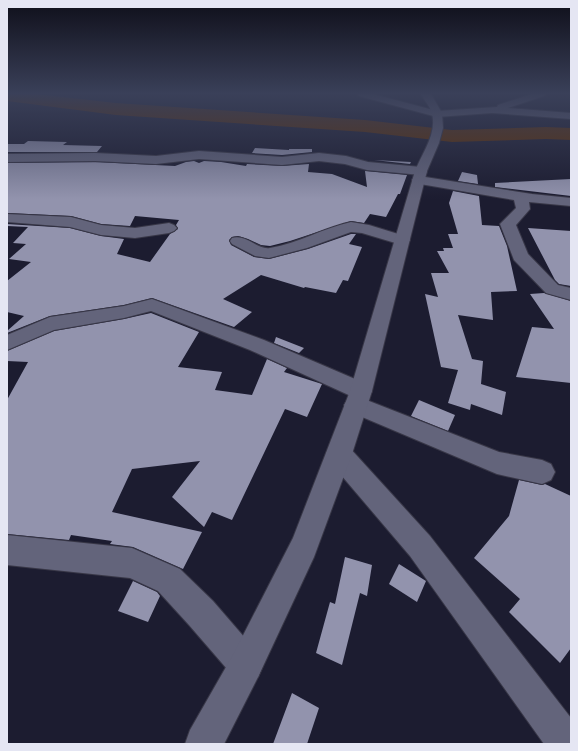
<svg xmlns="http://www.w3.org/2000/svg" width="578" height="751" font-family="'Asap Condensed',sans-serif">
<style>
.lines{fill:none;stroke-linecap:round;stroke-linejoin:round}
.river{fill:#602e00;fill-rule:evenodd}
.building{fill:#9293ad}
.minor-casing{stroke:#383747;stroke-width:2}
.tertiary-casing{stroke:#383747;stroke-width:2}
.minor{fill:#63647b;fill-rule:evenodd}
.tertiary{fill:#63647b;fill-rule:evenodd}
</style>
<rect width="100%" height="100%" fill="#1c1c30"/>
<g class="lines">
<!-- river -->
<path class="river" d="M 7,94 L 36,94 L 116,103 L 365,120 L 452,130 L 546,127 L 571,128 L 571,140 L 546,139 L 452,142 L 365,132 L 116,115 L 7,101 Z"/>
</g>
<!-- building -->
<path class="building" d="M 28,141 L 67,142 L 63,145 L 102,146 L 97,152 L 7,152 L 7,144 L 24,144 Z
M 255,148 L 289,150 L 289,149 L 312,149 L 312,152 L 282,155 L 252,153 Z
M 374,160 L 411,162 L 410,164 Z
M 194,161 L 199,163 L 204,161 L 221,162 L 246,166 L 247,164 L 282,166 L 309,164 L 308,172 L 332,174 L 367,187 L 365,171 L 407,175 L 400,194 L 398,194 L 386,217 L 370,214 L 364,223 L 351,221 L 290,241 L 270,246 L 261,245 L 248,239 L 238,236 L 232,237 L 229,240 L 231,245 L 254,257 L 269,259 L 308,249 L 351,234 L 356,234 L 349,244 L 362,247 L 348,281 L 343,280 L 336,293 L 305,287 L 304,288 L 261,275 L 223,299 L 252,312 L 234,327 L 152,298 L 124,305 L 50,316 L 7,333 L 7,331 L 24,316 L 7,312 L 7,281 L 31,262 L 9,259 L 26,244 L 13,243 L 28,227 L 7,226 L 7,224 L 70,228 L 101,236 L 124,239 L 117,254 L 150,262 L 170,234 L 178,229 L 176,225 L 179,220 L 135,216 L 130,226 L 101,224 L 71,216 L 7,213 L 7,163 L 95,162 L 175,166 L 186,162 Z
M 462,172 L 477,175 L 478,184 L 458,181 Z
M 571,179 L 571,196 L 495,187 L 495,183 Z
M 453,191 L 479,196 L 482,225 L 499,226 L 507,246 L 517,291 L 491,292 L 493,320 L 458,315 L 472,359 L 483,361 L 481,384 L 506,392 L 502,415 L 471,404 L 470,410 L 448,403 L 458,370 L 441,367 L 425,294 L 438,297 L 431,273 L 449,273 L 437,251 L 444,251 L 443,248 L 453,248 L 448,234 L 458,234 L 449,203 Z
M 528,228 L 571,231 L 571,286 L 559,284 L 555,280 Z
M 544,293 L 571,301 L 571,383 L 516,377 L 532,327 L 554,329 L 530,294 Z
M 151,313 L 199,332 L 178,367 L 222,372 L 215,390 L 252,395 L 267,359 L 287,368 L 284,372 L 322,384 L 307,417 L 285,409 L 232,520 L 212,512 L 204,527 L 172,497 L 200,461 L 132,469 L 112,512 L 202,532 L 183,569 L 133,547 L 110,544 L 112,541 L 71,535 L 69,540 L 7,534 L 7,400 L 28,362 L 7,361 L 7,351 L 54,331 L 124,319 Z
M 276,337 L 304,348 L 299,353 L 274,343 Z
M 419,400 L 455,415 L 448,431 L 411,416 Z
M 519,480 L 542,485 L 545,484 L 571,496 L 571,648 L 560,663 L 509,612 L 520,599 L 474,558 L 509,516 Z
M 345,557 L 372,565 L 367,596 L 360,593 L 342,665 L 316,653 L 330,602 L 335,604 Z
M 399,564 L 426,581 L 417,602 L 389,584 Z
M 133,581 L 157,592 L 160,596 L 148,622 L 118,611 Z
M 292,693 L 319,708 L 307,744 L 273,744 Z"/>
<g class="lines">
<!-- minor casing -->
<g class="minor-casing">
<path id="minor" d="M 357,94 L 373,94 L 437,111 L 497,107 L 498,105 L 532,94 L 546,94 L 544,96 L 508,108 L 571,113 L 571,119 L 492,113 L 437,117 L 359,96 Z
M 199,151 L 282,157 L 319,153 L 346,156 L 368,162 L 421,167 L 426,168 L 427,171 L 426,174 L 421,175 L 367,170 L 345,164 L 319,161 L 282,165 L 199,159 L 156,164 L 95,161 L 7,162 L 7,154 L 95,153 L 156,156 Z
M 419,176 L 532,194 L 571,198 L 571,206 L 529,202 L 530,209 L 516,225 L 528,254 L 558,285 L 571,288 L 571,300 L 546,293 L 514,260 L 500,224 L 516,208 L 514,200 L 414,183 L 412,180 L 414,177 Z
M 7,214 L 71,217 L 101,225 L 135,228 L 169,223 L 174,225 L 177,228 L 174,231 L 169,233 L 135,238 L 101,235 L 70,227 L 7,222 Z
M 351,222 L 369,225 L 408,237 L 410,240 L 408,243 L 402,245 L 362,233 L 351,232 L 307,248 L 269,258 L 255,256 L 232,244 L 230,241 L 232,238 C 247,234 257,250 270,248 C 299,243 323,228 351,222 Z
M 152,299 L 264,340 L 369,385 L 372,391 L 369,397 L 364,399 L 499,452 L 542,460 L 551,464 L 555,472 L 551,480 L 542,484 L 497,474 L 348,411 L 344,405 L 348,399 L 353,397 L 250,350 L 151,311 L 124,318 L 54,330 L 7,350 L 7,335 L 50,317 L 124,306 Z
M 339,443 L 348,446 L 430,536 L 571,718 L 571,744 L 544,744 L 410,556 L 330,462 L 326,454 L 330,446 Z
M 7,535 L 132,548 L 180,569 L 213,601 L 258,653 L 263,665 L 258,677 L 246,682 L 234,677 L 189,625 L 158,591 L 130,578 L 7,565 Z"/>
</g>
<!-- tertiary casing -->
<g class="tertiary-casing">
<path id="tertiary" d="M 421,94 L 431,94 L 442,113 L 443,128 L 439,143 L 427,171 L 372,391 L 352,454 L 314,557 L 258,677 L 224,744 L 185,744 L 190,730 L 234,653 L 293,538 L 350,391 L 415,171 C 422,153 439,131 431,111 C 429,105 424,100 421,94 Z"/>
</g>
<!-- minor -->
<use href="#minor" class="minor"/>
<!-- tertiary -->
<use href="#tertiary" class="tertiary"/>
</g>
<!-- sky -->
<linearGradient id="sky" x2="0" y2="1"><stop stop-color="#0f0f1a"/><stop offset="0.47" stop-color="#3a4059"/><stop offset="1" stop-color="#3a4059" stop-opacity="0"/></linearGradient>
<rect width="578" height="199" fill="url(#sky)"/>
<!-- border -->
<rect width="578" height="751" fill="none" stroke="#e5e6f3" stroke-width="16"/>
</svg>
